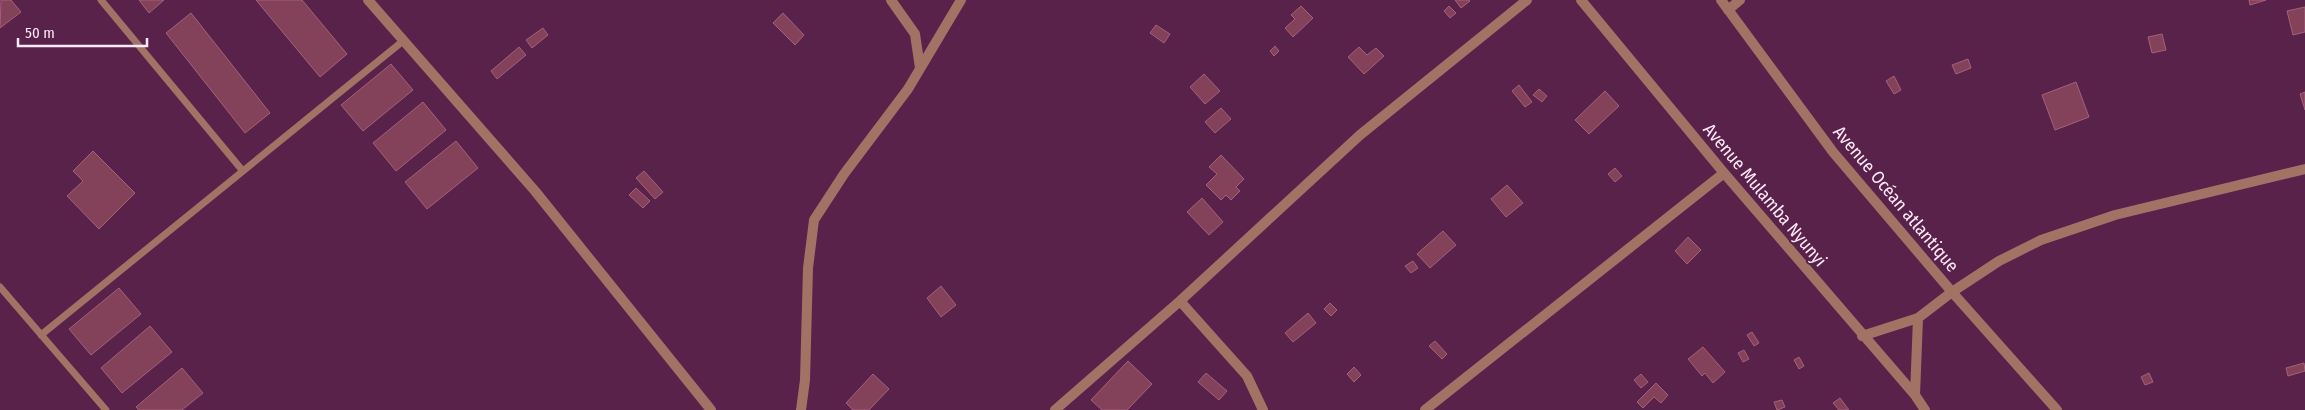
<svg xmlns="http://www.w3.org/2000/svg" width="2305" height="410" font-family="'Fira Sans Condensed',sans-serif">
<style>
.building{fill:#84415a;stroke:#a66079}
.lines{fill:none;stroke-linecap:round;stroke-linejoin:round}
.service{stroke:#a27364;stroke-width:7}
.minor{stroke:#a27364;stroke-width:10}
.labels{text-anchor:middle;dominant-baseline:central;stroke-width:4;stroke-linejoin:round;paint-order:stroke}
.street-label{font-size:18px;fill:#fee9f7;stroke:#58224b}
</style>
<rect width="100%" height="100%" fill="#58224b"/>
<!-- building -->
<path class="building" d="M 1,0 L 11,0 L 21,12 L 0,28 Z
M 139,0 L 164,0 L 149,13 Z
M 256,0 L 302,0 L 347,54 L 320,77 Z
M 1455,0 L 1469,0 L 1470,1 L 1461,8 Z
M 2249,0 L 2266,0 L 2250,5 Z
M 1301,6 L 1313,18 L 1293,37 L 1285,28 L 1295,19 L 1291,15 Z
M 1449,6 L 1456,13 L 1450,18 L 1444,11 Z
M 2305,7 L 2305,32 L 2293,35 L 2287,11 Z
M 191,13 L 270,113 L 245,133 L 166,33 Z
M 783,13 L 804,35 L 795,45 L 773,23 Z
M 1156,25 L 1170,34 L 1164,43 L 1150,33 Z
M 543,28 L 548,35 L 532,48 L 526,40 Z
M 2162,34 L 2166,50 L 2152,53 L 2148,37 Z
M 1275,46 L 1279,51 L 1274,56 L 1270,51 Z
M 519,47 L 526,55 L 497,79 L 491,71 Z
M 1359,47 L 1367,55 L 1376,48 L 1384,56 L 1364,74 L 1348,57 Z
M 1968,59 L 1971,68 L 1956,74 L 1952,65 Z
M 391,64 L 413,90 L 363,131 L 341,105 Z
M 1204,74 L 1220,91 L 1205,104 L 1190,87 Z
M 1894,76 L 1901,90 L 1894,94 L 1886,81 Z
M 2076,82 L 2089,117 L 2055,130 L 2042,95 Z
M 1519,85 L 1532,102 L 1525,107 L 1512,91 Z
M 1539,89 L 1547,96 L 1542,102 L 1533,95 Z
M 1605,91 L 1619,106 L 1589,134 L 1575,120 Z
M 2305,92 L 2305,110 L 2300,94 Z
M 423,102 L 446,130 L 396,171 L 373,143 Z
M 1221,108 L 1231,119 L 1215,133 L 1205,122 Z
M 456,141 L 478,168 L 427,209 L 405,182 Z
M 93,151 L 135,193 L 99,229 L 67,196 L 83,181 L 73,171 Z
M 1221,155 L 1244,179 L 1236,187 L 1240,191 L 1231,200 L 1226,195 L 1221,200 L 1206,185 L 1217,174 L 1209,167 Z
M 1615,168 L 1622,176 L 1615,182 L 1608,174 Z
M 644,171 L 663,192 L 655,199 L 636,178 Z
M 1507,185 L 1523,203 L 1506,217 L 1491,199 Z
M 636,188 L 650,201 L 643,208 L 629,195 Z
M 1202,198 L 1223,222 L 1209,235 L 1187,212 Z
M 1443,231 L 1456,245 L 1430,268 L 1417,254 Z
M 1688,237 L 1701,250 L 1687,264 L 1675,251 Z
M 1413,261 L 1418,268 L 1411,273 L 1405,266 Z
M 941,286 L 956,305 L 941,317 L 927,298 Z
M 119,288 L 141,314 L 91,355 L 69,329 Z
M 1330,303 L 1337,310 L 1331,316 L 1324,309 Z
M 1308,313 L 1316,323 L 1293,342 L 1285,333 Z
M 150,326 L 172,352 L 122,393 L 101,368 Z
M 1752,332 L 1759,343 L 1754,346 L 1747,335 Z
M 1435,341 L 1447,354 L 1442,359 L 1429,346 Z
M 1703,347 L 1725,372 L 1713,383 L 1705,373 L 1702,376 L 1688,359 Z
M 1744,350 L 1749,359 L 1743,362 L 1738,353 Z
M 1799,357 L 1804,366 L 1799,369 L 1794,360 Z
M 1128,361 L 1152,384 L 1127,410 L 1102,410 L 1091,400 Z
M 2304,363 L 2305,371 L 2288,376 L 2286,368 Z
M 1354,367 L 1361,375 L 1354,382 L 1347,374 Z
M 182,368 L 203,393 L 182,410 L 139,410 L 136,407 Z
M 1206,373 L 1227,391 L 1219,400 L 1198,382 Z
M 2149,373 L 2153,382 L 2145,385 L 2141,377 Z
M 873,374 L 889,389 L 869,410 L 853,410 L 846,403 Z
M 1641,374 L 1648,382 L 1641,388 L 1634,380 Z
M 1656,383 L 1668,395 L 1661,403 L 1654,397 L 1643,408 L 1637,402 Z
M 1840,398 L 1849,410 L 1839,410 L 1833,403 Z
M 1782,400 L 1785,407 L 1777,410 L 1774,402 Z"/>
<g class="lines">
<!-- service -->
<path class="service" d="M 101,0 L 242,170
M 0,287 L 106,410
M 41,335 L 403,41"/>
<!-- minor -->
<path class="minor" d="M 368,0 L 535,191 L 711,410
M 891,0 L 915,34 L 920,68
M 1581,0 L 1724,173 L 1915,395 L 1925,410
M 1721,0 L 1833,152 L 1952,292 L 2057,410
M 1728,10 L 1740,0
M 1180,301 L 1247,376 L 1263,410
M 1862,336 L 1918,318 L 1952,292 L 1999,261 L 2041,240 L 2115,215 L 2305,169
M 1915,395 L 1918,318
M 801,410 L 805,380 L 808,268 L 814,220 L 844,174 L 908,89 L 961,0
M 1055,410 L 1180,301 L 1360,135 L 1527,0
M 1425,410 L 1724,173"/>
</g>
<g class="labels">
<!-- street labels -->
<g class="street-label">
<text transform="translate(1765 195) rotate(50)">Avenue Mulamba Nyunyi</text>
<text transform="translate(1896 199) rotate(50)">Avenue Océan atlantique</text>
</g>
</g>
<!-- scale -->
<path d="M18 38v8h129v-8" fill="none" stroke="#fee9f7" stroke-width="2.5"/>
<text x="25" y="38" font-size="15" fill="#fee9f7" stroke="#58224b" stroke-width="4" paint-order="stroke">50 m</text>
</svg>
